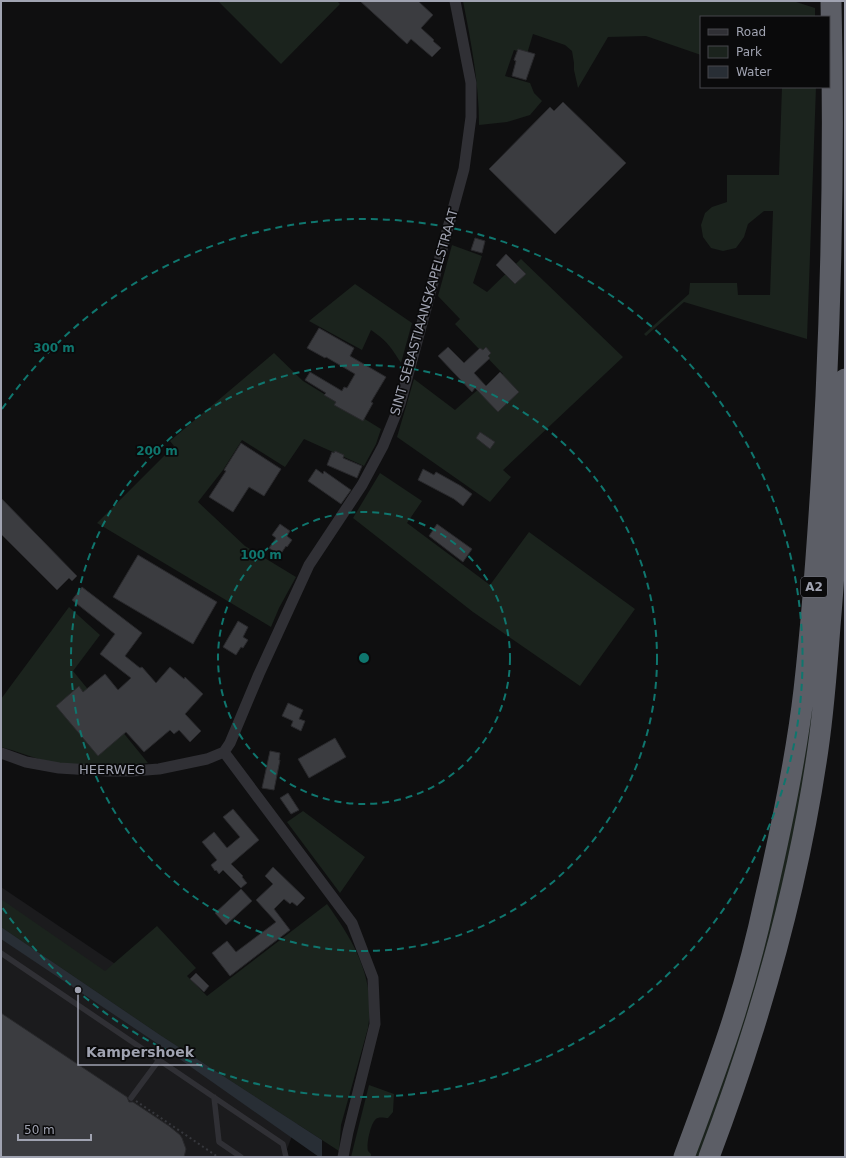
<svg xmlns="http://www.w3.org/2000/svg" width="846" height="1158" font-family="'DejaVu Sans',sans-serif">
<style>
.built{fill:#1b1b1d}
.green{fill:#1b231d}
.water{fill:#282e35}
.building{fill:#3b3c40;stroke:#29292c}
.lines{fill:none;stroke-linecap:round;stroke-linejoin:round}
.path{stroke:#36373c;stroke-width:2;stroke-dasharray:2 3;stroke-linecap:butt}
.lane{stroke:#303035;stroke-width:5.5}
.street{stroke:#303035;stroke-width:11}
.highway{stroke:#5c5e66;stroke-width:21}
.ring{fill:none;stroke:#0f766e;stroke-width:2;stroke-dasharray:7 5}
.labels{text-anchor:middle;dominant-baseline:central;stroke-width:3.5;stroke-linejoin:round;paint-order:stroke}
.shield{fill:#0a0a0b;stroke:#73757f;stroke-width:1}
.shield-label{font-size:12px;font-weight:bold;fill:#a0a3b1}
.street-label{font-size:13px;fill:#a0a3b1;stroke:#0a0a0b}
.centre{fill:#0f766e;stroke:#0a0a0b;stroke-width:2}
.ring-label{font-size:12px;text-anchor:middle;font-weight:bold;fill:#0f766e;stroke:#0a0a0b;stroke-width:3.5;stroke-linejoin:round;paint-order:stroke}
.leader{fill:none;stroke:#a0a3b1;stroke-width:1.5}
.callout-dot{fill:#a0a3b1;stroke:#0a0a0b;stroke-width:1.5}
.callout-label{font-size:14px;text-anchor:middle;font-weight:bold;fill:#a0a3b1;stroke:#0a0a0b;stroke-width:3.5;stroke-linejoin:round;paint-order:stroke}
</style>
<rect width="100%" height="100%" fill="#0f0f10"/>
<!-- built -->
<path class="built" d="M 1,887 L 308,1094 L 284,1157 L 1,1157 Z"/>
<!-- green -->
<path class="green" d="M 218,1 L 337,1 L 340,4 L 281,64 Z
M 463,1 L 793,1 L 815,8 L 815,17 L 701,17 L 701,55 L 646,36 L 608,37 L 578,88 L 574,70 L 574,63 L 572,51 L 565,45 L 533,34 L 527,54 L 514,50 L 505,76 L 530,83 L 534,93 L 542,101 L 530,115 L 507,122 L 479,125 C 479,83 471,42 463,1 Z
M 782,87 L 816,87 L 807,339 L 684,302 L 646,336 L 644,334 L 689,294 L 690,283 L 737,283 L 738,295 L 770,295 L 773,211 L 764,211 L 748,224 L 744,237 L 736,248 L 723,251 L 711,248 L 703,237 L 701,225 L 705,213 L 712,207 L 727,202 L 727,175 L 779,175 Z
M 452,245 L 482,256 L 473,283 L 487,292 L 521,259 L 623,357 L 503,470 L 511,477 L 490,502 L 397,437 L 414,379 L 455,410 L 482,386 L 487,390 L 503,374 L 455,324 L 460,319 L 438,296 Z
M 355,284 L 412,323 L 401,363 C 391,347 387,341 371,330 L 362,350 L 309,321 Z
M 274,353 L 303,381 L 381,429 L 376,444 L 364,466 L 304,439 L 285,467 L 242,440 L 223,470 L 198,502 L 245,546 L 296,577 L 279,608 L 271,627 L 97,523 L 174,446 L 170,441 Z
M 380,473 L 422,501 L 407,523 L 490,585 L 529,532 L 635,609 L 580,686 L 473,612 L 353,518 Z
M 69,607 L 100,635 L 73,671 L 148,763 C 115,767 79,769 46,761 C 31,757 16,751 1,747 L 1,699 Z
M 823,624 L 805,786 L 763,973 L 699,1157 L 689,1157 L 699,1132 Z
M 303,811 L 365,857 L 340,893 L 287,822 Z
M 1,899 L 105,971 L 157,926 L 196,968 L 187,976 L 207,996 L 327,904 C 354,942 376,978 368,1028 L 341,1125 L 339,1151 L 160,1035 L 1,927 Z
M 369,1085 L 394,1094 L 393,1112 L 388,1118 C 385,1118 381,1117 378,1118 C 371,1119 366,1145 368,1151 L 371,1154 L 371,1157 L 351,1157 Z"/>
<!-- water -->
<path class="water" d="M 1,927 L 160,1035 L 322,1140 L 322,1157 L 319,1157 L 164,1048 L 1,939 Z"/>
<!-- building -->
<path class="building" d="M 360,1 L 418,1 L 433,15 L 421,28 L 434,40 L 433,41 L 441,48 L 432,57 L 411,39 L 407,44 Z
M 518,49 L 535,54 L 526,80 L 512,76 L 516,61 L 514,60 Z
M 563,102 L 626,163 L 555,234 L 489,169 L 550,107 L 554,111 Z
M 475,238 L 485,241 L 482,253 L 471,250 Z
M 506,254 L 526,274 L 515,284 L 496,265 Z
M 319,328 L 354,348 L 350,356 L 386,377 L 371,402 L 373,403 L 363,421 L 334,405 L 336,402 L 324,395 L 326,393 L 305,380 L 310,372 L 342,391 L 344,387 L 347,388 L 355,374 L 326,357 L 325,358 L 307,348 Z
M 448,347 L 464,363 L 480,348 L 483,350 L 486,347 L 491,353 L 488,356 L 490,358 L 474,373 L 486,386 L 500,372 L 519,392 L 498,412 L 475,388 L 472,392 L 438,356 Z
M 480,432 L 495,442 L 490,449 L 476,438 Z
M 241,443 L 281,469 L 264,496 L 249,487 L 233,512 L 209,497 L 226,471 L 224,470 Z
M 335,451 L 344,455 L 343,458 L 362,466 L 357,478 L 327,465 L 332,452 L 334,453 Z
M 316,469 L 323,474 L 324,471 L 351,490 L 341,504 L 308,481 Z
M 423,469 L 434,475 L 436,472 L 461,486 L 472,494 L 463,506 L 454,499 L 418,480 Z
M 1,498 L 77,576 L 72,581 L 69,578 L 57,590 L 1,534 Z
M 280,524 L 290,531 L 287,536 L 292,540 L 287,547 L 286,546 L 280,555 L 269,548 L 276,538 L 272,535 Z
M 437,524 L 472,549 L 463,562 L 429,536 Z
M 138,555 L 217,602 L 193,644 L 113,597 Z
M 82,587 L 142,633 L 125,656 L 140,668 L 142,667 L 156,683 L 170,667 L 184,679 L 185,677 L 203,694 L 185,714 L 201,731 L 190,742 L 179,730 L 174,734 L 170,730 L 144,752 L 126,732 L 98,756 L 56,706 L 79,686 L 83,692 L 105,674 L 118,690 L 131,678 L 100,654 L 115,634 L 72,600 Z
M 238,621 L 248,627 L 243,637 L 248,640 L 243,648 L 241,647 L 236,655 L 223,647 Z
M 288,703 L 303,710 L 299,719 L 305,721 L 301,731 L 291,726 L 293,721 L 282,716 Z
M 335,738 L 346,757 L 309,778 L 298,759 Z
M 270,751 L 280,753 L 279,760 L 280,760 L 274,790 L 262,788 Z
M 288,793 L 299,810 L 291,814 L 280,798 Z
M 233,809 L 259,840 L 231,864 L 243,876 L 242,877 L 247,883 L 241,888 L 223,870 L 219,874 L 216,870 L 215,871 L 211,865 L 217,860 L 202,842 L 214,832 L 227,848 L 240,837 L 223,817 Z
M 273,867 L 305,898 L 297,906 L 292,902 L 290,904 L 284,899 L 274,909 L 290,930 L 230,976 L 212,953 L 227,941 L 236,952 L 276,922 L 256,900 L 273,884 L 265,876 Z
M 241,889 L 252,901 L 226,925 L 215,913 Z
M 196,973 L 209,986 L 204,992 L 190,979 Z
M 1,1013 L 127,1097 L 129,1102 L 133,1102 L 169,1126 L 180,1135 L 182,1138 L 186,1149 L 184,1157 L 1,1157 Z"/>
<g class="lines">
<!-- path -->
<path class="path" d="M 136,1101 L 218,1157"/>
<!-- lane -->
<path class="lane" d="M 1,953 L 283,1144 L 286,1157
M 214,1097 L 219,1142 L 241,1157
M 131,1098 L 159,1060"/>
<!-- street -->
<path class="street" d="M 224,752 L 352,923 L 373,978 L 375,1024 L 348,1132 L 343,1157
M 1,753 L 26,762 L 59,768 L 108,771 L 133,771 L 159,769 L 207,759 L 224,752 L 230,743 L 259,674 L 309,565 L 362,485 L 383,446 L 400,404 L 464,169 L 471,117 L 471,83 L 455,1"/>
<!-- highway -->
<path class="highway" d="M 684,1157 C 702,1109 720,1061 735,1013 C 747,975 757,937 765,899 C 781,830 796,760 804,690 C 815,592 821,494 826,396 C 832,264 834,133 831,1
M 709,1157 C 759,1025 798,889 818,749 C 824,708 827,667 830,626 C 837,544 841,461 845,379"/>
</g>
<!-- distance rings -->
<g class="ring">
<circle cx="364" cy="658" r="146"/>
<circle cx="364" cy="658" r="293"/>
<path d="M2 409A439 439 0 1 1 2 907"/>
</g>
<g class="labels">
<!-- shield labels -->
<rect class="shield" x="801" y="577" width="26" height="20" rx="3"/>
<g class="shield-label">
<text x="814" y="587">A2</text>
</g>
<!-- street labels -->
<g class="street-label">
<text transform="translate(424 312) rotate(-74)">SINT SEBASTIAANSKAPELSTRAAT</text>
<text x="112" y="769">HEERWEG</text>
</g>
</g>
<circle cx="364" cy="658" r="6" class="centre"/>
<g class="ring-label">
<text x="54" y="352">300 m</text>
<text x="157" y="455">200 m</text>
<text x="261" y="559">100 m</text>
</g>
<!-- callouts -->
<path class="leader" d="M78 990L78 1065H202"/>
<circle class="callout-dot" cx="78" cy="990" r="4"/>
<g class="callout-label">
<text x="140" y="1057">Kampershoek</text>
</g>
<!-- border -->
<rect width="846" height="1158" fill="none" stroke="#a0a3b1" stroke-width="4"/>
<!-- legend -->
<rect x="700" y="16" width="130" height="72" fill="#0a0a0b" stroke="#46474d"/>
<rect x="708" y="29" width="20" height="6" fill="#303035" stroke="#46474d"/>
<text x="736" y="36" font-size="12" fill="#a0a3b1">Road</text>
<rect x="708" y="46" width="20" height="12" fill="#1b231d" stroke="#46474d"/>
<text x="736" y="56" font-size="12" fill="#a0a3b1">Park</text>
<rect x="708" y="66" width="20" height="12" fill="#282e35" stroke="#46474d"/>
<text x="736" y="76" font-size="12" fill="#a0a3b1">Water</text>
<!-- scale -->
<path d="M18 1134v6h73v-6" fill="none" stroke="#a0a3b1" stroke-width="2"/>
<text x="24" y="1134" font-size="12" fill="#a0a3b1" stroke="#0a0a0b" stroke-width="3" paint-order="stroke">50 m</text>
</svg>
